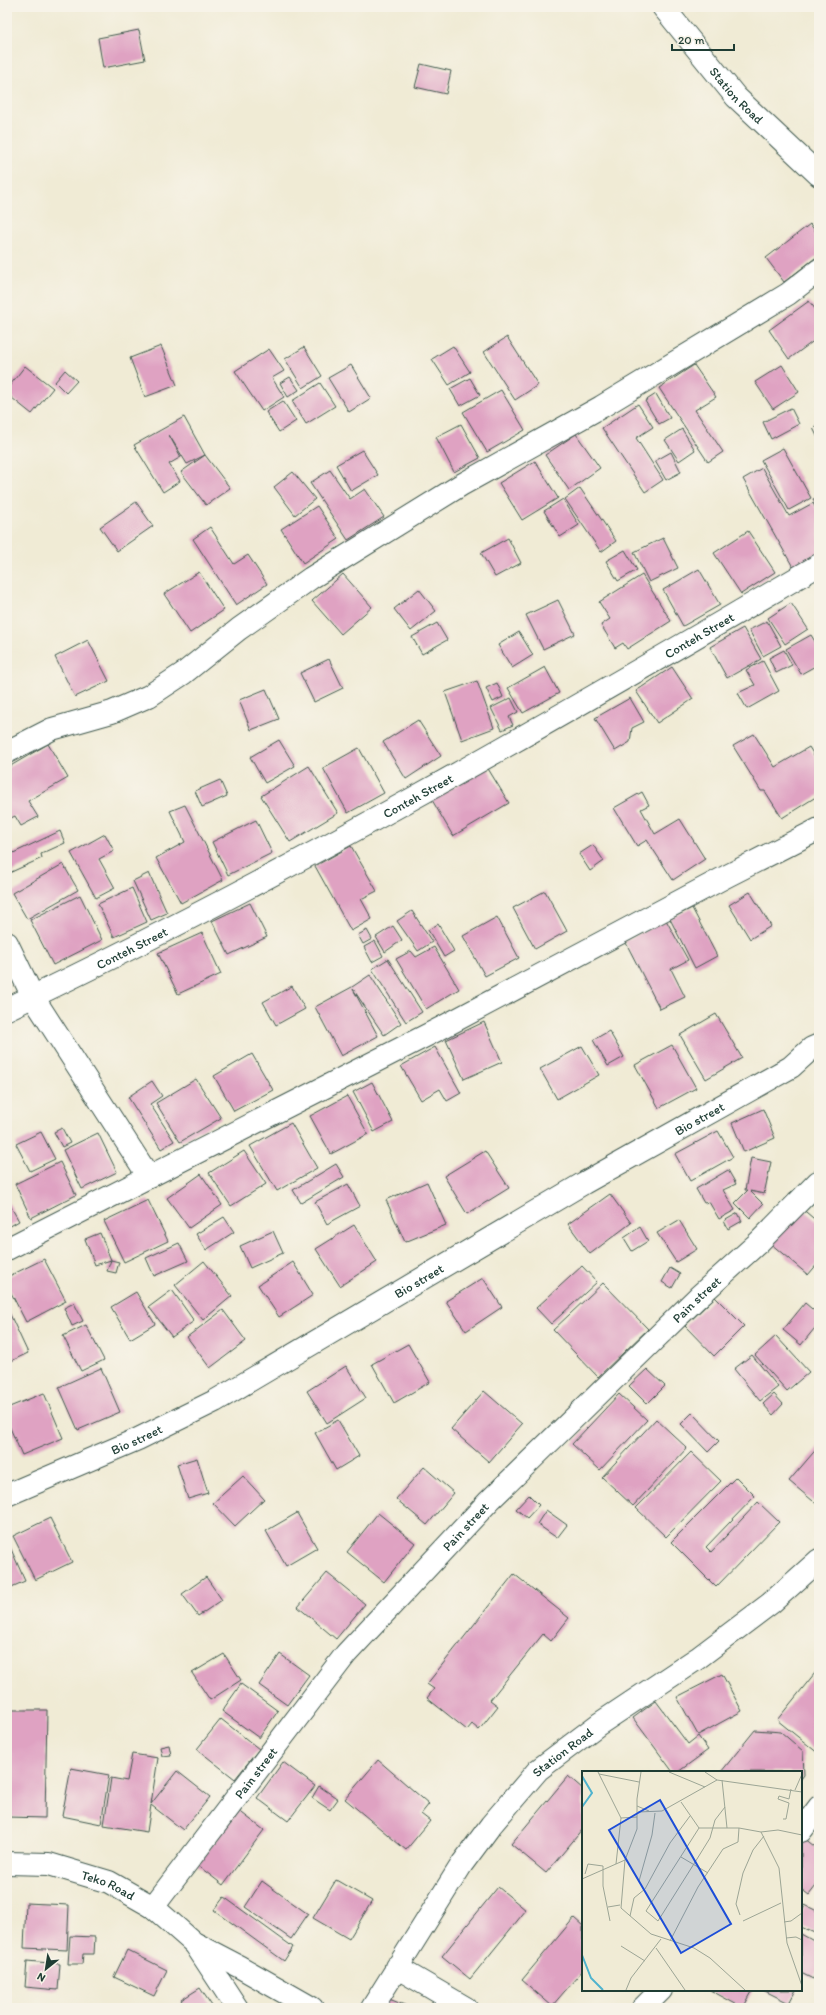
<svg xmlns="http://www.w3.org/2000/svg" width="826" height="2015" font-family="Itim,sans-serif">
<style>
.building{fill:#dfa2c2}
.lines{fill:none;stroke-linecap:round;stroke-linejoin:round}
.minor-casing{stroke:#3e574c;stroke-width:24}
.major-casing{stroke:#3e574c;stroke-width:24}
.minor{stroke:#fff;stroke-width:22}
.major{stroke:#fff;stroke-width:22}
.labels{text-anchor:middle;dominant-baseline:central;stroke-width:4;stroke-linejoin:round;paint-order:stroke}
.street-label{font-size:13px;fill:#1f3d34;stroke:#f7f3e8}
.inset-river{fill:none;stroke:#4fb3ce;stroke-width:2}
.inset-road{fill:none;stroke:#9ca595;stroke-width:1}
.view{fill:#1d4ed8;fill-opacity:0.15;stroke:#1d4ed8;stroke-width:2}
.inset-edge{fill:none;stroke:#1f3d34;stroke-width:2}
</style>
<rect width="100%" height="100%" fill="#f7f3e8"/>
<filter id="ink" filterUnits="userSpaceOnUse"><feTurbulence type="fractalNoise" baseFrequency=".025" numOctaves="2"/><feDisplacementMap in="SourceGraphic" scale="8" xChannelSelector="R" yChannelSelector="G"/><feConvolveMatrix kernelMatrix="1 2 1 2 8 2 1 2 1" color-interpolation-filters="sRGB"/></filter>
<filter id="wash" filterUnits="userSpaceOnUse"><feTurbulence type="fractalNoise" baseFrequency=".012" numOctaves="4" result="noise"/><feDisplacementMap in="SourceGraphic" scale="16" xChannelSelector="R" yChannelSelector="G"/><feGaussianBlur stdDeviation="0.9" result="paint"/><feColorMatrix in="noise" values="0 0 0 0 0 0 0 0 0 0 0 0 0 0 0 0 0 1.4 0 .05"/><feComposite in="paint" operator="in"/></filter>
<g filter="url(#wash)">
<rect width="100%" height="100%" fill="#f0ebd5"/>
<g id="blocks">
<!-- building -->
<path class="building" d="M 139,30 L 145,60 L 103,68 L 98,38 Z
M 421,64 L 451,71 L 446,94 L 415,87 Z
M 810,224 L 819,236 L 819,255 L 784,282 L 766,258 Z
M 809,301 L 819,314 L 819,337 L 789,359 L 769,330 Z
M 507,337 L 538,385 L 515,400 L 484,352 Z
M 161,346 L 177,385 L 145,397 L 130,358 Z
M 453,346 L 470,372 L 449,385 L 432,359 Z
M 304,347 L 322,376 L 303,388 L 285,359 Z
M 269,349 L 284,371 L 272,378 L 284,397 L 262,411 L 235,371 Z
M 351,365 L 371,398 L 349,412 L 328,378 Z
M 694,365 L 716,397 L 695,410 L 723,452 L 708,462 L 659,388 Z
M 782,365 L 799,392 L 773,409 L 755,382 Z
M 25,366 L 53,388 L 32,414 L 7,394 L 7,389 Z
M 65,370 L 77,381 L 66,393 L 55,382 Z
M 290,377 L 299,390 L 288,397 L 280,383 Z
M 470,378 L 480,395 L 460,406 L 450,389 Z
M 320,383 L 335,406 L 306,424 L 292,401 Z
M 501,390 L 525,430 L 487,452 L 463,412 Z
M 656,394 L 670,418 L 659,424 L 645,401 Z
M 283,401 L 296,421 L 279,432 L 266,412 Z
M 638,404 L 653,427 L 636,438 L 663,480 L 645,492 L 602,428 Z
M 791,408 L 799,424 L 771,439 L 763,422 Z
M 184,417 L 205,455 L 187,464 L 169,435 L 181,457 L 169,464 L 180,481 L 163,492 L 134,445 Z
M 461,424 L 480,458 L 454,472 L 436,437 Z
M 819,425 L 819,440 L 813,428 Z
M 682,429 L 695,450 L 679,461 L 665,440 Z
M 576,434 L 600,468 L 569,490 L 545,455 Z
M 783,448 L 811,498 L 789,510 L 761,460 Z
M 362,450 L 378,475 L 351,491 L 336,465 Z
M 671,452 L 681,472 L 666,480 L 655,461 Z
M 205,455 L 230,488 L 206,505 L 181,472 Z
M 535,461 L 558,498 L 522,520 L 499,483 Z
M 762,468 L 789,516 L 813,503 L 819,514 L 819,552 L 793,567 L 743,479 Z
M 330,470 L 350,499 L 365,489 L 384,517 L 348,540 L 310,483 Z
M 293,472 L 315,499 L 295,515 L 274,487 Z
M 580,488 L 616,541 L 601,552 L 565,499 Z
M 819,496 L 819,512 L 813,499 Z
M 563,499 L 579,525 L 560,537 L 544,511 Z
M 136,502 L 153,526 L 117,551 L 100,527 Z
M 317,506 L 339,539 L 303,563 L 281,529 Z
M 210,527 L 234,564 L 248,555 L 267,584 L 236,605 L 193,539 Z
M 748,531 L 775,572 L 741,594 L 714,553 Z
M 508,538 L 521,563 L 495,577 L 481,553 Z
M 663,538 L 678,568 L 649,582 L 634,552 Z
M 625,550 L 637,570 L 618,581 L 606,561 Z
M 699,569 L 720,605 L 683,626 L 663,590 Z
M 199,572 L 224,610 L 190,633 L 164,594 Z
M 343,574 L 372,607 L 341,634 L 312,601 Z
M 642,575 L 671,621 L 627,649 L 623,643 L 615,648 L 601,625 L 610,619 L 599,602 Z
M 419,589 L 436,611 L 411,631 L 394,609 Z
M 558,600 L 575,634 L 543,649 L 526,615 Z
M 791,603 L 808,629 L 785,644 L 768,618 Z
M 767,621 L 781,646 L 763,656 L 749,630 Z
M 437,623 L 447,640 L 422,654 L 412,637 Z
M 743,628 L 761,659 L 727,678 L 710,647 Z
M 519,632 L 533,655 L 512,668 L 498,645 Z
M 811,635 L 819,648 L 819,664 L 801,674 L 786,649 Z
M 88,640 L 109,681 L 75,697 L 55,657 Z
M 784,650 L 792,665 L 776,673 L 769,658 Z
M 329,659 L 343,688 L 314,702 L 300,673 Z
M 763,661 L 779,691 L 747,709 L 738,693 L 755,685 L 746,670 Z
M 545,667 L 559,693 L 523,713 L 508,688 Z
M 672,667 L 693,699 L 657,723 L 636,691 Z
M 477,681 L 494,728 L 462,740 L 445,692 Z
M 497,683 L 503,697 L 493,702 L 486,688 Z
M 266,689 L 279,719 L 251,730 L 239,700 Z
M 511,698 L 518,712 L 509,717 L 513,725 L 502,730 L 491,708 Z
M 630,698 L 644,722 L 632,728 L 630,742 L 615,751 L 595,718 Z
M 418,720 L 441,756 L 406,779 L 383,742 Z
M 754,734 L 775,767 L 809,747 L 819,763 L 819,795 L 782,818 L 765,791 L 761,791 L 733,746 Z
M 279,740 L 295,766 L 265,783 L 250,757 Z
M 48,744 L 68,778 L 28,801 L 38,817 L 21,826 L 15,816 L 7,820 L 7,768 Z
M 359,748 L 384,793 L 348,813 L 323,768 Z
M 309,766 L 338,813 L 290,842 L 261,796 Z
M 487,767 L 509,803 L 453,836 L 432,800 Z
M 220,780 L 227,796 L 202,807 L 195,791 Z
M 642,792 L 649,805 L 641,809 L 655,834 L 680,819 L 705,859 L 673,880 L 647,840 L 637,846 L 614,808 Z
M 185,805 L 223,880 L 181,903 L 156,858 L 185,842 L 170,811 Z
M 256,820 L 272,853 L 228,875 L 212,842 Z
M 60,831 L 65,843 L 41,854 L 42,858 L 7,874 L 7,856 Z
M 105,834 L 114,851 L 99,859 L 115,888 L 96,898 L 71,853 Z
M 593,845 L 604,861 L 590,871 L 579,854 Z
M 351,846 L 377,891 L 361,899 L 372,919 L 351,931 L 315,866 Z
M 63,864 L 78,890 L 27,919 L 12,893 Z
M 149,873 L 167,913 L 151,920 L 133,881 Z
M 132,888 L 147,922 L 114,937 L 98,904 Z
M 545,891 L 567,931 L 535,949 L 513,908 Z
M 750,892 L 771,926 L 750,939 L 729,905 Z
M 80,895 L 102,940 L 53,965 L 30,920 Z
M 250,903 L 267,937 L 229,955 L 212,921 Z
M 692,908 L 717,956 L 695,968 L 670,919 Z
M 412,911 L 432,942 L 418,951 L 397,921 Z
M 497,917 L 519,958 L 485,976 L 463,936 Z
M 666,920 L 688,960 L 671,969 L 685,997 L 660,1009 L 625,941 Z
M 438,924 L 454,951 L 444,957 L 428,930 Z
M 393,926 L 402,940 L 385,952 L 376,937 Z
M 367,930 L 372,939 L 363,944 L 358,935 Z
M 202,933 L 221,974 L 178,994 L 158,953 Z
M 375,941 L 383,956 L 372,962 L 364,947 Z
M 434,947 L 459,989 L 426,1009 L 396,959 L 411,951 L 416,957 Z
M 388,959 L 422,1012 L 406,1022 L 372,969 Z
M 370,975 L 401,1023 L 384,1035 L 353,989 L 378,1036 L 341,1056 L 315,1007 L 352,987 Z
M 292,986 L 305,1009 L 276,1025 L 263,1002 Z
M 716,1014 L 742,1058 L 706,1079 L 680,1035 Z
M 484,1022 L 502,1062 L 464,1079 L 446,1040 Z
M 609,1031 L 624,1057 L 608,1066 L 593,1040 Z
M 672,1045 L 696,1088 L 659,1108 L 635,1065 Z
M 582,1046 L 599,1075 L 557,1099 L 540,1069 Z
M 435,1047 L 461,1093 L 447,1101 L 440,1089 L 421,1100 L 401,1066 Z
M 252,1054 L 273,1090 L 234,1111 L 214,1076 Z
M 196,1079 L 221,1118 L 180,1142 L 156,1103 Z
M 152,1081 L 162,1096 L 150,1104 L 174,1141 L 161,1149 L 128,1097 Z
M 372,1082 L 393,1122 L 374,1132 L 353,1092 Z
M 347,1096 L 368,1134 L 331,1154 L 310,1116 Z
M 763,1109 L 775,1138 L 744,1152 L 732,1123 Z
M 291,1123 L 317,1168 L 277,1191 L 250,1146 Z
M 62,1128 L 70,1143 L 62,1147 L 54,1132 Z
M 718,1131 L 733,1157 L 690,1181 L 675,1154 Z
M 41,1132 L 55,1159 L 30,1171 L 16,1144 Z
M 98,1133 L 117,1172 L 82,1189 L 63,1150 Z
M 244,1151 L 266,1184 L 231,1206 L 209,1173 Z
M 485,1151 L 509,1188 L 467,1214 L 444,1176 Z
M 751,1158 L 771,1162 L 764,1194 L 750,1191 L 763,1204 L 750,1218 L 735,1203 L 748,1190 L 745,1190 Z
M 60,1162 L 76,1195 L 31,1218 L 15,1184 Z
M 336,1164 L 344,1177 L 301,1203 L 293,1190 Z
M 728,1170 L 736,1184 L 723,1190 L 735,1210 L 719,1219 L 709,1202 L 704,1203 L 696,1189 Z
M 201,1174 L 222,1205 L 189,1228 L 167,1198 Z
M 427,1182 L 446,1225 L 405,1242 L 386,1200 Z
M 348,1184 L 360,1206 L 327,1224 L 315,1202 Z
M 610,1194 L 631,1223 L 590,1254 L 568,1224 Z
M 7,1200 L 19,1221 L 7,1228 Z
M 148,1200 L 168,1241 L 124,1262 L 104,1221 Z
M 800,1207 L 819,1223 L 819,1262 L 808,1275 L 770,1243 Z
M 738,1213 L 742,1221 L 728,1229 L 724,1221 Z
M 224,1217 L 234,1232 L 206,1250 L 196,1234 Z
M 679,1220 L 697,1249 L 676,1262 L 657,1233 Z
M 354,1225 L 377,1262 L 340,1286 L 316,1249 Z
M 640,1227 L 648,1241 L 632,1251 L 624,1238 Z
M 273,1231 L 283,1253 L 250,1268 L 240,1246 Z
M 100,1233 L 111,1260 L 95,1265 L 85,1239 Z
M 179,1243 L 188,1261 L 154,1276 L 146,1258 Z
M 44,1259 L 66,1301 L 26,1322 L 7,1285 L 7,1277 Z
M 111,1260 L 119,1262 L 116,1273 L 107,1271 Z
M 204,1261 L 232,1296 L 203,1320 L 175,1285 Z
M 293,1262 L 313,1295 L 279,1317 L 258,1285 Z
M 582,1266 L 597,1282 L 551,1324 L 536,1308 Z
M 670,1268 L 680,1274 L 672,1288 L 662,1282 Z
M 483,1278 L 502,1307 L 466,1331 L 446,1301 Z
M 603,1283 L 648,1329 L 598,1377 L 553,1330 Z
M 172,1290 L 194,1321 L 172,1337 L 149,1307 Z
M 136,1292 L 155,1324 L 130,1339 L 111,1307 Z
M 715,1297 L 744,1326 L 714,1356 L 685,1326 Z
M 74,1303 L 83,1321 L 72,1326 L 64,1308 Z
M 805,1303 L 819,1315 L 819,1323 L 801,1345 L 783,1330 Z
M 7,1308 L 28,1353 L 7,1363 Z
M 223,1310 L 246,1341 L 210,1368 L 187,1337 Z
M 86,1325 L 104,1360 L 81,1371 L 63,1336 Z
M 776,1336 L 809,1372 L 787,1391 L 755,1355 Z
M 408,1344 L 430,1382 L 394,1403 L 372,1364 Z
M 752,1355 L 778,1387 L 760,1401 L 734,1369 Z
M 346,1366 L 366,1398 L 327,1423 L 307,1391 Z
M 101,1368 L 120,1412 L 78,1430 L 59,1387 Z
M 647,1369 L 665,1386 L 647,1404 L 629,1386 Z
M 484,1391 L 522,1424 L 489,1462 L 451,1429 Z
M 44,1393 L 63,1438 L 22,1455 L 7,1421 L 7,1408 Z
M 619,1394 L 647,1420 L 600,1470 L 572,1444 Z
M 774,1394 L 783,1404 L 773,1415 L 763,1404 Z
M 692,1413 L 719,1441 L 708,1452 L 681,1424 Z
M 656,1419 L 687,1448 L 633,1506 L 602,1477 Z
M 338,1420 L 359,1456 L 336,1470 L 315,1433 Z
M 819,1446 L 819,1506 L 789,1481 Z
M 691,1452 L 721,1481 L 666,1537 L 636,1508 Z
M 197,1458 L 208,1493 L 188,1499 L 177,1464 Z
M 424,1467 L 454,1493 L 427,1525 L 396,1499 Z
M 243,1476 L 264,1499 L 235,1526 L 213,1503 Z
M 736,1477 L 755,1496 L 706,1547 L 711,1552 L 758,1502 L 779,1522 L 716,1587 L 671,1542 Z
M 529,1495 L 539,1505 L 527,1518 L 516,1509 Z
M 546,1510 L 567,1525 L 557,1538 L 537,1524 Z
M 297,1513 L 317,1548 L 286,1566 L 266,1531 Z
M 378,1513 L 415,1543 L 384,1582 L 347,1552 Z
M 50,1518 L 72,1562 L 35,1580 L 13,1536 Z
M 7,1540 L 25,1581 L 7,1589 Z
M 327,1573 L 365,1604 L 336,1639 L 298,1607 Z
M 514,1574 L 569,1618 L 551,1641 L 543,1634 L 490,1700 L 498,1706 L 479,1730 L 472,1724 L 467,1730 L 427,1698 L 434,1689 L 427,1684 Z
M 206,1577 L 222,1600 L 198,1616 L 182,1594 Z
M 224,1654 L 241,1680 L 210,1700 L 192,1673 Z
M 280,1654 L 309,1675 L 287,1705 L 259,1685 Z
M 819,1668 L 819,1754 L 777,1720 Z
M 722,1674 L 742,1711 L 698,1735 L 677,1697 Z
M 241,1684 L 278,1711 L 259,1738 L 222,1711 Z
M 656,1701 L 688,1744 L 698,1736 L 708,1750 L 678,1772 L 673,1772 L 633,1718 Z
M 7,1710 L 47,1710 L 45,1818 L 7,1817 Z
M 221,1719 L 259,1749 L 235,1779 L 197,1749 Z
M 755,1730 L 781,1732 L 803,1751 L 804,1775 L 801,1779 L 801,1772 L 721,1772 Z
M 169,1745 L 171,1755 L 162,1756 L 160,1747 Z
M 132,1754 L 158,1758 L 151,1804 L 177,1771 L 210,1797 L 183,1830 L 151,1805 L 147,1832 L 104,1825 L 111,1778 L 127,1781 Z
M 378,1760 L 429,1804 L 421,1814 L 430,1821 L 406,1850 L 345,1799 Z
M 283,1762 L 315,1786 L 288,1821 L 257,1798 Z
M 71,1768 L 109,1775 L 101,1824 L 62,1816 Z
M 568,1776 L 583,1789 L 583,1829 L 546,1873 L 511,1844 Z
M 319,1786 L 338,1799 L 330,1810 L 312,1798 Z
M 238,1810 L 264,1830 L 223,1885 L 197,1865 Z
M 804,1838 L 819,1850 L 819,1882 L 809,1895 L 801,1889 L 801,1842 Z
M 336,1880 L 372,1901 L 349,1939 L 313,1918 Z
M 262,1881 L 308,1914 L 291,1939 L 245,1907 Z
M 498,1887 L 526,1910 L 470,1979 L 442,1956 Z
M 224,1897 L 293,1947 L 284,1961 L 214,1910 Z
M 26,1903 L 69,1905 L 67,1950 L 24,1948 Z
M 805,1905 L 819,1912 L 819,1935 L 801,1927 L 801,1915 Z
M 574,1918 L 583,1926 L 583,1970 L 552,2006 L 522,1980 Z
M 801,1934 L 819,1944 L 819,1968 L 813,1979 L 801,1973 Z
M 70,1936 L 95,1937 L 94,1954 L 83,1954 L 82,1964 L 68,1964 Z
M 127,1950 L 167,1970 L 154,1996 L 114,1977 Z
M 27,1961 L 60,1964 L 58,1990 L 25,1987 Z
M 200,1988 L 212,2006 L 209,2008 L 186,2008 L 181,2000 Z
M 710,1990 L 753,1990 L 743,2008 Z
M 763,1990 L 796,1990 L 789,2003 Z
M 384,1997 L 412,2008 L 380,2008 Z"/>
</g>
</g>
<g filter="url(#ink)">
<use href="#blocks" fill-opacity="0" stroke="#3e574c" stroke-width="1"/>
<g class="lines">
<!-- minor casing -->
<g class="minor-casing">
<g id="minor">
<path d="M 7,752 L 52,729 L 112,712 L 149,696 L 184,673 L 239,629 L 311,578 L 461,485 L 601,407 L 788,294 L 819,270"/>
<path d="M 7,943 L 33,997 L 149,1177"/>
<path id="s1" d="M 7,1009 C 286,876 553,721 819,565"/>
<path d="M 7,1249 L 441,1028 L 727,876 L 819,829"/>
<path id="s2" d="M 7,1495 L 138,1439 L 215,1401 L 584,1183 L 791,1067 L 812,1048 L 819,1045"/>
<path d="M 801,1831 L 819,1807"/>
<path id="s3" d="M 7,1863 L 49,1864 L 109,1882 L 153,1907 L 194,1943 L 240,1967 L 312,2008"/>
<path id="s4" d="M 153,1907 L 346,1654 L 489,1501 L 698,1297 L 759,1242 L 818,1182"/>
<path d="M 195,1944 L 237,2008"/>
<path d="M 396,1967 L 466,2008"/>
<path d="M 643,2008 L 661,1990"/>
</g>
</g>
<!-- major casing -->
<g class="major-casing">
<g id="major">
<path id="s5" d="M 663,7 L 736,97 L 819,175"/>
<path id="s6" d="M 372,2008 L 462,1864 L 491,1825 L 538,1770 L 599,1724 L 698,1658 L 771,1603 L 819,1560"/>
</g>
</g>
<!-- minor -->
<use href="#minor" class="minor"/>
<!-- major -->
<use href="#major" class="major"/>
</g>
</g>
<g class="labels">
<!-- street labels -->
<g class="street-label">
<text stroke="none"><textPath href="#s5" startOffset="115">Station Road</textPath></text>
<text stroke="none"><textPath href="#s1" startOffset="787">Conteh Street</textPath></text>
<text stroke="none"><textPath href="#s1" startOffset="463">Conteh Street</textPath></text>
<text stroke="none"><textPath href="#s1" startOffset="139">Conteh Street</textPath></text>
<text stroke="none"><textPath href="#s2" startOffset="789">Bio street</textPath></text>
<text stroke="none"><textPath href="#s2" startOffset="465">Bio street</textPath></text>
<text stroke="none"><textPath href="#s4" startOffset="817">Pain street</textPath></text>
<text stroke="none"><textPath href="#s2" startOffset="141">Bio street</textPath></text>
<text stroke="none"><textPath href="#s4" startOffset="493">Pain street</textPath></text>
<text stroke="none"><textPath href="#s6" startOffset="321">Station Road</textPath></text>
<text stroke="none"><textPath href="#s4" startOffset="169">Pain street</textPath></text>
<text stroke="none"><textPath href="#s3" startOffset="105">Teko Road</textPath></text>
</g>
</g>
<!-- overview -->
<g transform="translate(582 1771)">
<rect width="220" height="220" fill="#f0ebd5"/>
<path class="inset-river" d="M 0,5 L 10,22 L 0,36M 0,184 L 9,207 L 21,219"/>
<path class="inset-road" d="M 16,1 L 39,47 L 34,93M 59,1 L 55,28 L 55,58 L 43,89 L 39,137 L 69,163 L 112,177 L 128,187 L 163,219M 87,1 L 123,16M 123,1 L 135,9M 17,3 L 57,11M 140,9 L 145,57M 213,19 L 220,3M 99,31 L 117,57 L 157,57 L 179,61 L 197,97 L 205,172 L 220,215M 55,35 L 67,40M 56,41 L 80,40 L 135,9 L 220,21M 39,47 L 55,46M 201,48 L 204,48 L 207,32 L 196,28 L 197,25 L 207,28 L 209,18M 117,57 L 64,140 L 76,150 L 115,88 L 128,67 L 133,49 L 143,36M 179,61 L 196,59 L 220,64M 99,86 L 126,102M 3,103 L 6,93 L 21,95 L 21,115 L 28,150M 0,108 L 43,89M 57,110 L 70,64 L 73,42M 26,136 L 38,134M 158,144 L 154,133 L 161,102 L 171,79 L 182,65M 48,145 L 52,127 L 63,118 L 88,72 L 108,45M 161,150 L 199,132M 202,151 L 209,150 L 220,142M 204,167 L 214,166 L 220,169M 88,170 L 116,116 L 141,78 L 156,71 L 157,57M 39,175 L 63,190M 74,177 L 103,219M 44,219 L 49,207 L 79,168"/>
<path class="view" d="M 78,29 L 149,153 L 99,182 L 27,59 Z"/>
<rect width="220" height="220" class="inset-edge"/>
</g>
<!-- margin -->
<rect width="826" height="2015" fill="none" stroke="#f7f3e8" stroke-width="24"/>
<!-- north arrow -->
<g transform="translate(46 1969) rotate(210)" stroke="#f7f3e8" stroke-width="3" paint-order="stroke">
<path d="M0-3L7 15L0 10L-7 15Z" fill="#1f3d34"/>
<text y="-6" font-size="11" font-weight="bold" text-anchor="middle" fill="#1f3d34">N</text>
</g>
<!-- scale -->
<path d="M672 44v6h62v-6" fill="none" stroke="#1f3d34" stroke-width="2"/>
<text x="678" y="44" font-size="12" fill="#1f3d34" stroke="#f7f3e8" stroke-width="3" paint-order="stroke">20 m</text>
</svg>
